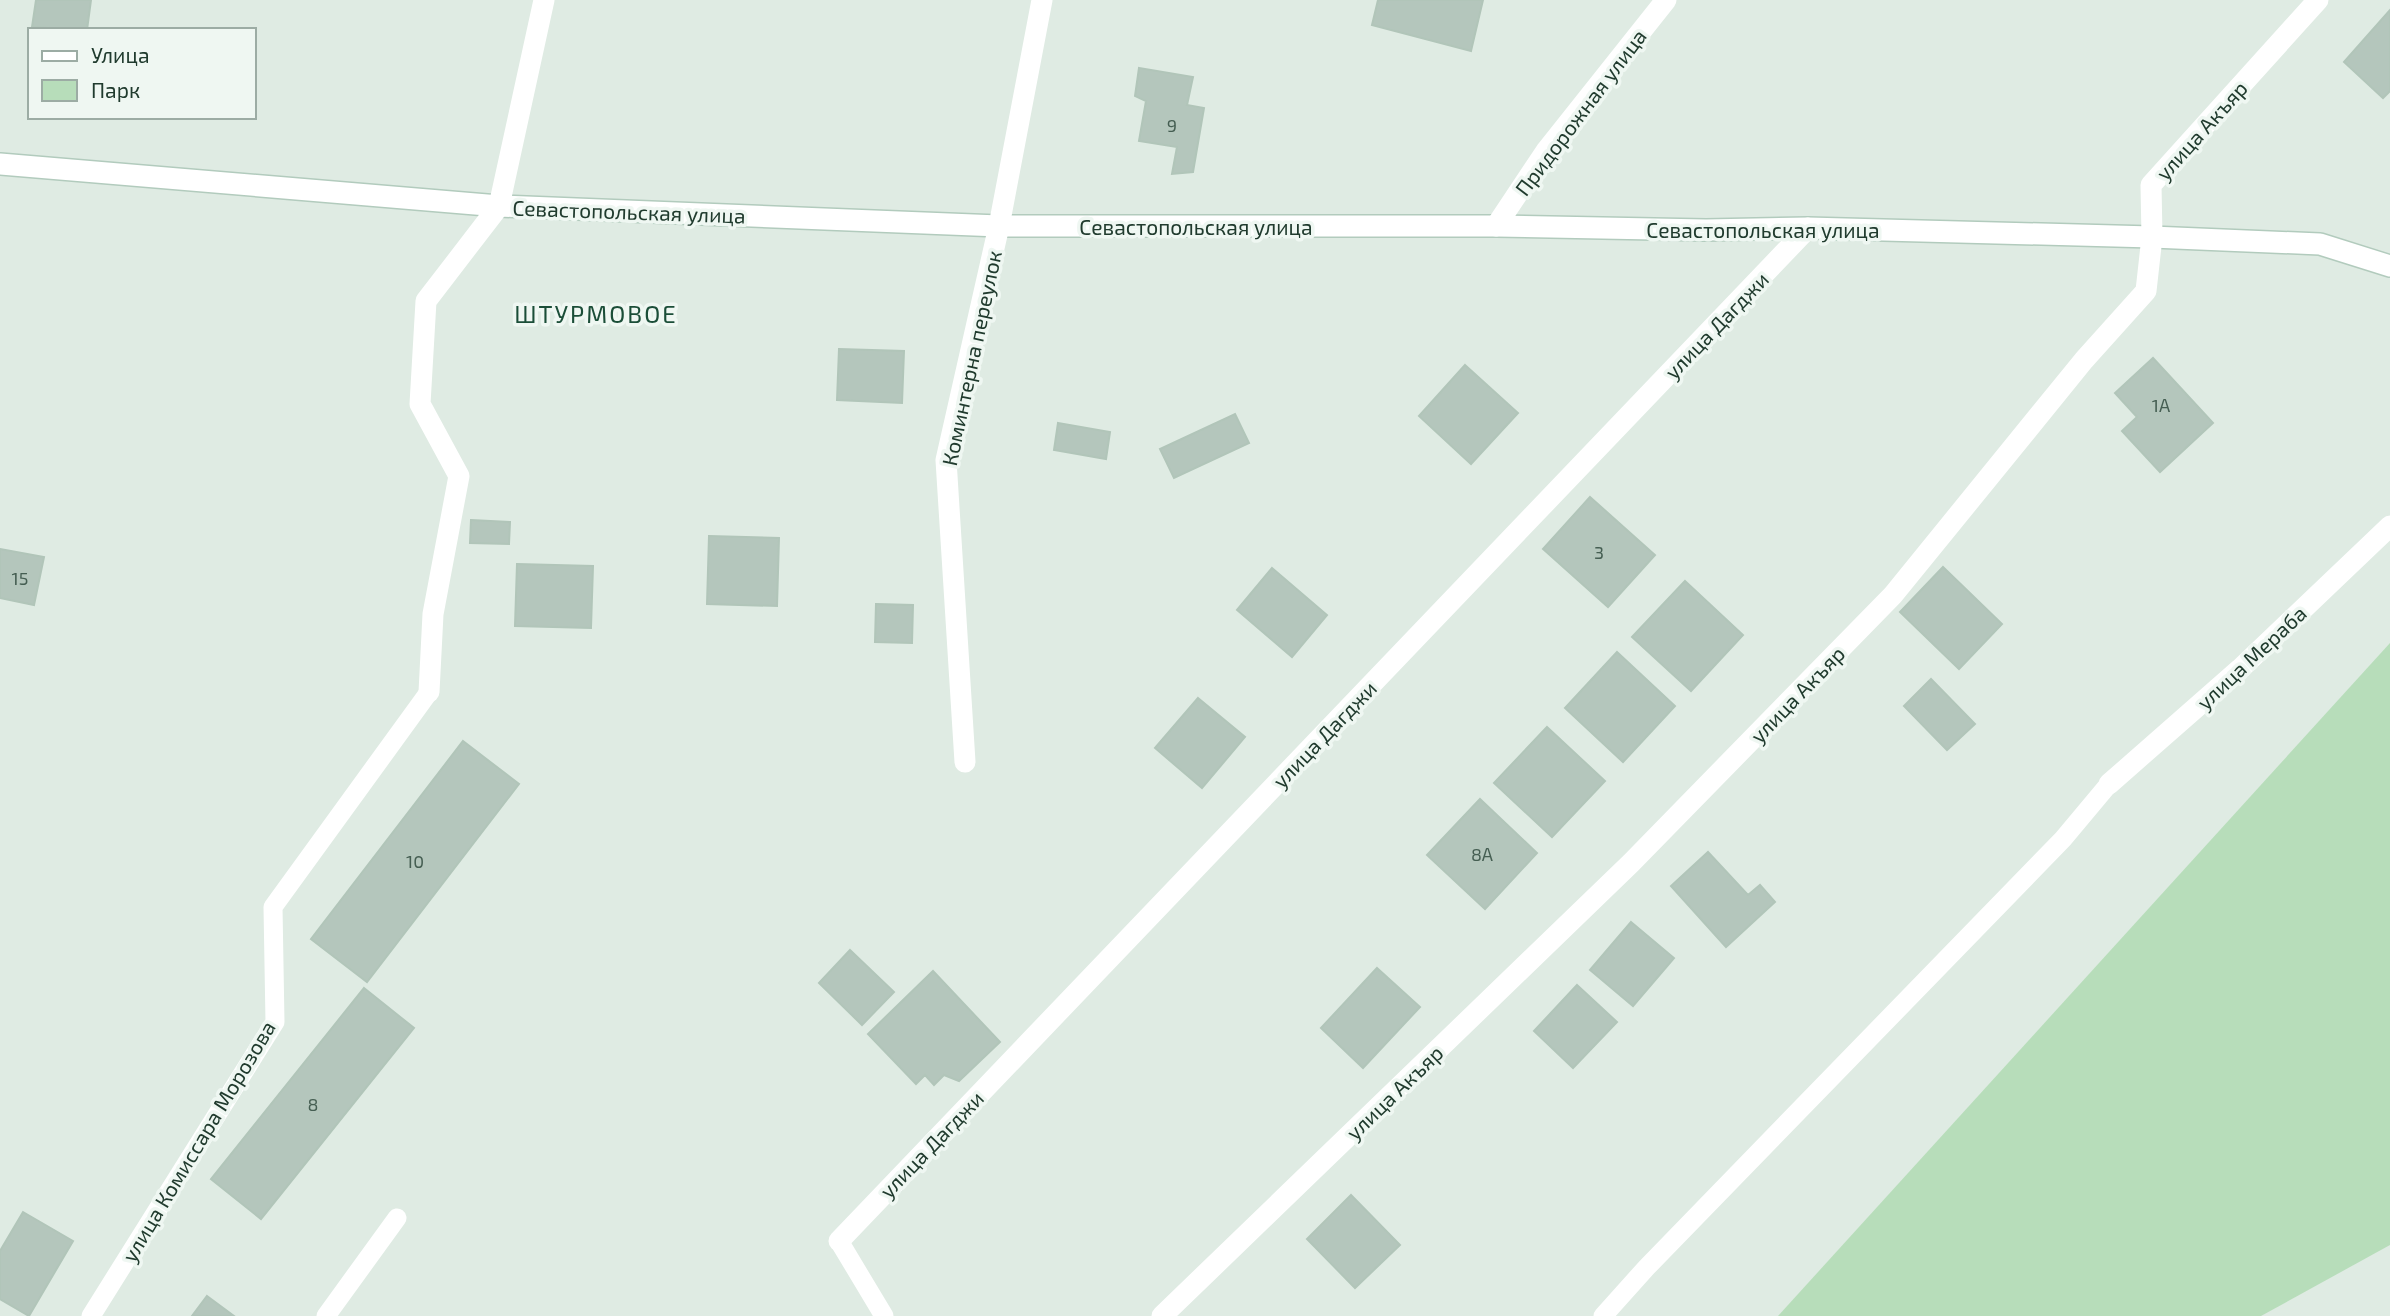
<svg xmlns="http://www.w3.org/2000/svg" width="2390" height="1316" font-family="'Exo 2',sans-serif">
<style>
.green{fill:#b7ddba}
.building{fill:#b4c6bc;stroke:#b1c5b9;stroke-width:2}
.lines{fill:none;stroke-linecap:round;stroke-linejoin:round}
.secondary-casing{stroke:#b2cbbd;stroke-width:24}
.lane{stroke:#fff;stroke-width:19}
.street{stroke:#fff;stroke-width:21}
.secondary{stroke:#fff;stroke-width:21}
.labels{text-anchor:middle;dominant-baseline:central;stroke-width:7;stroke-linejoin:round;paint-order:stroke}
.number-label{font-size:18px;fill:#455e52}
.street-label{font-size:21px;fill:#203b2e;stroke:#eff7f2}
.quarter-label{font-size:24px;letter-spacing:2px;fill:#1b4e38;stroke:#eff7f2}
</style>
<rect width="100%" height="100%" fill="#dfebe3"/>
<!-- green -->
<path class="green" d="M 2390,643 L 2390,1245 L 2261,1316 L 1778,1316 Z"/>
<!-- building -->
<path class="building" d="M 36,0 L 91,0 L 87,30 L 32,27 Z
M 1378,0 L 1483,0 L 1471,51 L 1372,25 Z
M 2390,10 L 2390,91 L 2383,98 L 2344,62 Z
M 1139,68 L 1193,77 L 1187,105 L 1204,108 L 1193,172 L 1172,174 L 1177,147 L 1139,141 L 1146,101 L 1135,96 Z
M 839,349 L 904,351 L 902,403 L 837,400 Z
M 2153,358 L 2213,423 L 2160,472 L 2122,431 L 2137,417 L 2115,393 Z
M 1465,365 L 1518,413 L 1471,464 L 1419,416 Z
M 1235,414 L 1249,443 L 1174,478 L 1160,449 Z
M 1058,423 L 1110,432 L 1106,459 L 1054,450 Z
M 1590,497 L 1655,555 L 1608,607 L 1543,549 Z
M 471,520 L 510,522 L 509,544 L 470,543 Z
M 709,536 L 779,538 L 777,606 L 707,604 Z
M 0,549 L 44,557 L 34,605 L 0,598 Z
M 517,564 L 593,566 L 591,628 L 515,626 Z
M 1943,567 L 2002,624 L 1959,669 L 1900,612 Z
M 1272,568 L 1327,615 L 1292,657 L 1237,610 Z
M 1685,581 L 1743,635 L 1691,691 L 1632,637 Z
M 876,604 L 913,605 L 912,643 L 875,642 Z
M 1617,652 L 1675,706 L 1623,762 L 1565,708 Z
M 1931,679 L 1975,724 L 1947,750 L 1904,706 Z
M 1198,698 L 1245,737 L 1202,788 L 1155,748 Z
M 1547,727 L 1605,781 L 1552,837 L 1494,783 Z
M 463,741 L 519,784 L 367,982 L 311,939 Z
M 1480,799 L 1537,853 L 1485,909 L 1427,855 Z
M 1708,852 L 1748,895 L 1760,885 L 1775,902 L 1726,947 L 1671,886 Z
M 1631,922 L 1674,958 L 1633,1006 L 1590,970 Z
M 850,950 L 894,992 L 862,1025 L 819,983 Z
M 1377,968 L 1420,1007 L 1363,1068 L 1321,1028 Z
M 933,971 L 1000,1042 L 959,1081 L 944,1075 L 934,1085 L 925,1075 L 916,1084 L 868,1034 Z
M 1577,985 L 1617,1022 L 1573,1068 L 1534,1031 Z
M 364,988 L 414,1028 L 261,1219 L 211,1179 Z
M 1351,1195 L 1400,1245 L 1355,1288 L 1307,1239 Z
M 23,1212 L 73,1241 L 29,1316 L 0,1299 L 0,1251 Z
M 207,1296 L 234,1316 L 192,1316 Z"/>
<g class="lines">
<!-- secondary casing -->
<g class="secondary-casing">
<path id="secondary" d="M 0,164 L 499,206 L 999,226 L 1496,226 L 1706,230 L 1808,228 L 2152,237 L 2320,244 L 2390,266"/>
</g>
<!-- lane -->
<path class="lane" d="M 839,1241 L 884,1316
M 91,1316 L 275,1022 L 273,907 L 429,692
M 326,1316 L 397,1218
M 1603,1316 L 1647,1267 L 2063,839 L 2109,784"/>
<!-- street -->
<path class="street" d="M 1496,226 L 1546,151 L 1666,0
M 429,692 L 433,614 L 459,476 L 420,404 L 426,301 L 499,206 L 544,0
M 965,762 L 946,460 L 999,226 L 1042,0
M 2109,784 L 2240,669 L 2390,526
M 839,1241 L 1808,228
M 1162,1316 L 1631,863 L 1893,595 L 2084,360 L 2146,291 L 2152,237 L 2151,185 L 2318,0"/>
<!-- secondary -->
<use href="#secondary" class="secondary"/>
</g>
<g class="labels">
<!-- number labels -->
<g class="number-label">
<text x="1172" y="125">9</text>
<text x="2161" y="405">1А</text>
<text x="1599" y="552">3</text>
<text x="20" y="578">15</text>
<text x="1482" y="854">8А</text>
<text x="415" y="861">10</text>
<text x="313" y="1104">8</text>
</g>
<!-- street labels -->
<g class="street-label">
<text transform="translate(1580 112) rotate(-53)">Придорожная улица</text>
<text transform="translate(2201 130) rotate(-48)">улица Акъяр</text>
<text transform="translate(629 211) rotate(2)">Севастопольская улица</text>
<text x="1196" y="226">Севастопольская улица</text>
<text x="1763" y="229">Севастопольская улица</text>
<text transform="translate(1716 325) rotate(-46)">улица Дагджи</text>
<text transform="translate(971 358) rotate(-78)">Коминтерна переулок</text>
<text transform="translate(2251 657) rotate(-43)">улица Мераба</text>
<text transform="translate(1797 694) rotate(-46)">улица Акъяр</text>
<text transform="translate(1324 734) rotate(-46)">улица Дагджи</text>
<text transform="translate(1394 1092) rotate(-44)">улица Акъяр</text>
<text transform="translate(198 1141) rotate(-59)">улица Комиссара Морозова</text>
<text transform="translate(931 1144) rotate(-46)">улица Дагджи</text>
</g>
<!-- quarter labels -->
<g class="quarter-label">
<text x="596" y="313">ШТУРМОВОЕ</text>
</g>
</g>
<!-- legend -->
<rect x="28" y="28" width="228" height="91" fill="#eff7f2" stroke="#9caca4" stroke-width="2"/>
<rect x="42" y="51" width="35" height="10" fill="#ffffff" stroke="#9caca4" stroke-width="2"/>
<text x="91" y="63" font-size="21" fill="#203b2e">Улица</text>
<rect x="42" y="80" width="35" height="21" fill="#b7ddba" stroke="#9caca4" stroke-width="2"/>
<text x="91" y="98" font-size="21" fill="#203b2e">Парк</text>
</svg>
